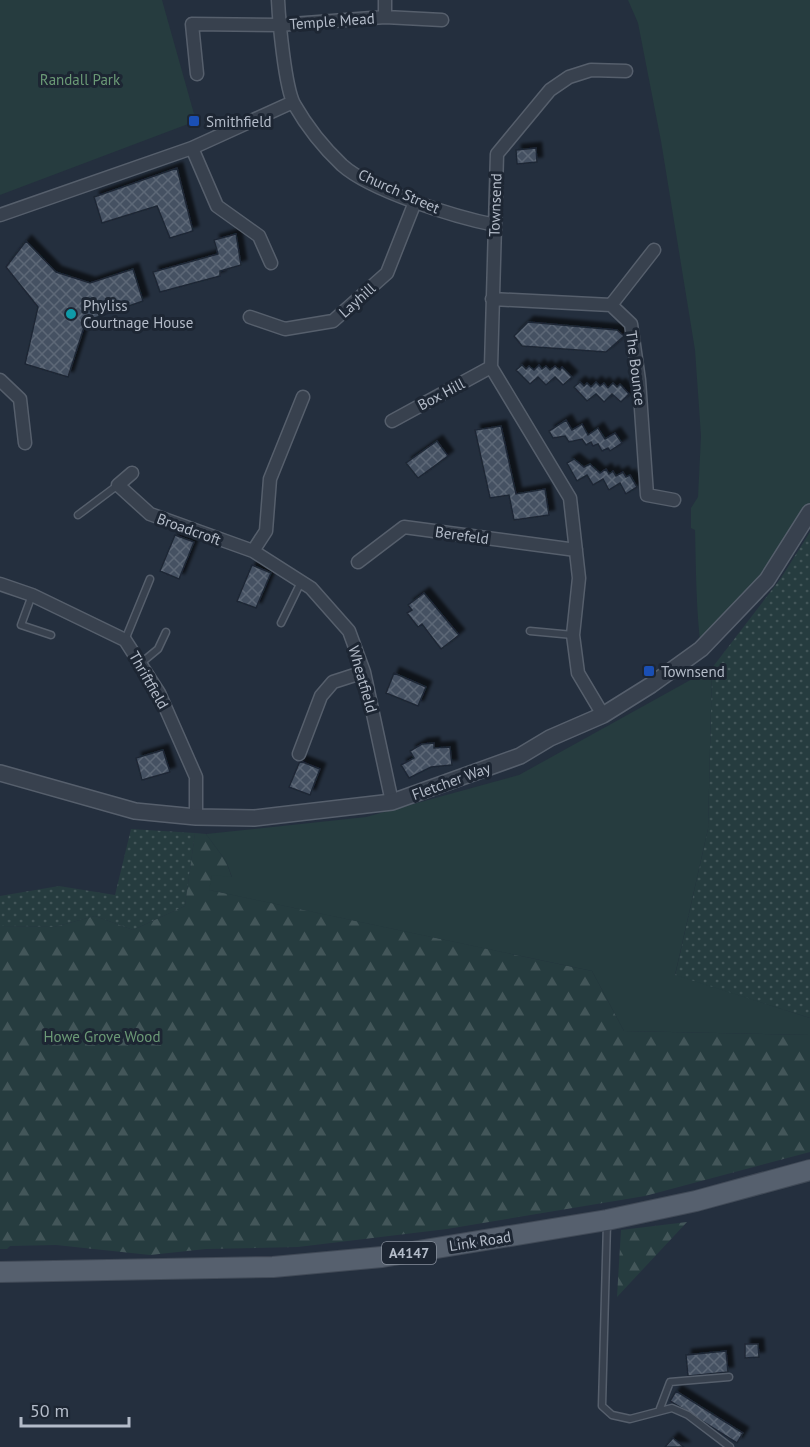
<svg xmlns="http://www.w3.org/2000/svg" width="810" height="1447" font-family="'PT Sans',sans-serif">
<style>
.grass{fill:url(#grass-dots)}
.forest{fill:url(#forest-firs)}
.park{fill:#263c3f}
.building{fill:url(#building-cross-hatch);stroke:#1f2835;stroke-width:1.5;filter:url(#shadow)}
.lines{fill:none;stroke-linecap:round;stroke-linejoin:round}
.service-casing{stroke:#565f6c;stroke-width:9}
.minor-casing{stroke:#565f6c;stroke-width:15}
.tertiary-casing{stroke:#565f6c;stroke-width:18}
.primary-casing{stroke:#414a57;stroke-width:22}
.service{stroke:#38414e;stroke-width:6}
.minor{stroke:#38414e;stroke-width:12}
.tertiary{stroke:#38414e;stroke-width:15}
.primary{stroke:#56606e;stroke-width:20}
.transit-dot{fill:#1a4fb4;stroke:#1d2633;stroke-width:2}
.culture-dot{fill:#0f9aa8;stroke:#1d2633;stroke-width:2}
.labels{text-anchor:middle;dominant-baseline:central;stroke-width:6;stroke-linejoin:round;paint-order:stroke}
.shield{fill:#1d2633;stroke:#878f9c;stroke-width:1.5}
.shield-label{font-size:14px;font-weight:bold;fill:#b4bcc9}
.street-label{font-size:15px;fill:#b4bcc9;stroke:#1d2633}
.park-label{font-size:15px;fill:#6b9a76;stroke:#1d2633}
.poi-label{font-size:15px;fill:#b4bcc9;stroke:#1d2633;text-anchor:start}
</style>
<defs>
<pattern id="grass-dots" width="8" height="8" patternUnits="userSpaceOnUse" patternTransform="scale(1.5)"><rect width="8" height="8" fill="#263c3f"/><path d="M2 2h.1M6 6h.1" fill="none" stroke="#435659" stroke-width="1.8" stroke-linecap="round"/></pattern>
<pattern id="forest-firs" width="22" height="20" patternUnits="userSpaceOnUse" patternTransform="scale(1.5)"><rect width="22" height="20" fill="#263c3f"/><path d="M5 1l3.5 6h-7zM16 11l3.5 6h-7z" fill="#435659"/></pattern>
<pattern id="building-cross-hatch" width="8" height="8" patternUnits="userSpaceOnUse" patternTransform="scale(1.5)"><rect width="8" height="8" fill="#455162"/><path d="M0 0l8 8M0 8l8-8" fill="none" stroke="#5d6877"/></pattern>
<filter id="shadow"><feDropShadow dx="5.5" dy="-5.5" stdDeviation="1.5" flood-color="#0009"/></filter>
</defs>
<rect width="100%" height="100%" fill="#242f3e"/>
<!-- grass -->
<path class="grass" d="M 810,532 L 810,1018 L 675,976 L 708,829 L 712,668 L 781,578 Z
M 131,829 L 195,833 L 185,906 L 133,930 L 95,916 L 54,927 L 0,926 L 0,896 L 59,886 L 115,895 Z"/>
<!-- forest -->
<path class="forest" d="M 195,833 L 206,834 L 226,861 L 232,878 L 212,876 L 210,890 L 592,971 L 624,1031 L 810,1035 L 810,1152 L 645,1196 L 447,1229 L 298,1247 L 206,1249 L 150,1255 L 56,1245 L 10,1246 L 7,1249 L 0,1249 L 0,926 L 54,927 L 95,916 L 133,930 L 185,906 Z
M 687,1222 L 617,1297 L 621,1230 Z"/>
<!-- park -->
<path class="park" d="M 0,0 L 162,0 L 196,121 L 0,195 Z
M 628,0 L 810,0 L 810,512 L 767,580 L 701,649 C 696,609 696,570 695,530 L 691,528 L 691,508 L 698,497 L 701,436 L 695,350 L 661,141 L 638,23 Z
M 712,668 L 708,829 L 675,975 L 810,1018 L 810,1035 L 624,1031 L 592,971 L 209,890 L 212,875 L 232,877 L 226,861 L 206,834 L 366,817 L 519,775 Z"/>
<!-- building -->
<path class="building" d="M 536,148 L 537,162 L 517,164 L 516,150 Z
M 177,168 L 193,231 L 170,238 L 157,206 L 102,223 L 94,197 Z
M 236,234 L 241,265 L 220,271 L 220,276 L 160,292 L 153,272 L 218,254 L 214,240 Z
M 26,241 L 56,272 L 90,283 L 133,269 L 143,301 L 86,321 L 68,377 L 25,364 L 38,307 L 6,267 Z
M 528,322 L 617,330 L 624,336 L 606,352 L 522,346 L 514,336 Z
M 522,365 L 526,369 L 529,366 L 534,370 L 539,365 L 542,369 L 546,366 L 550,370 L 555,366 L 560,370 L 562,367 L 572,377 L 563,385 L 555,377 L 546,385 L 538,377 L 530,384 L 516,370 Z
M 580,382 L 584,386 L 587,383 L 591,387 L 596,382 L 600,386 L 604,383 L 608,388 L 613,383 L 617,387 L 620,384 L 629,394 L 621,402 L 612,394 L 604,402 L 596,394 L 587,401 L 574,387 Z
M 566,420 L 572,430 L 582,424 L 588,435 L 598,428 L 605,439 L 615,433 L 622,443 L 610,451 L 608,448 L 602,451 L 598,444 L 593,446 L 591,442 L 586,445 L 582,439 L 569,442 L 565,436 L 553,438 L 549,431 Z
M 501,426 L 516,494 L 545,489 L 549,515 L 514,520 L 509,495 L 490,498 L 475,430 Z
M 437,441 L 448,456 L 418,478 L 406,463 Z
M 574,459 L 584,467 L 590,464 L 600,473 L 606,469 L 609,474 L 613,471 L 616,476 L 623,472 L 626,477 L 630,475 L 637,487 L 626,494 L 620,483 L 609,490 L 603,479 L 593,485 L 587,475 L 577,481 L 567,463 Z
M 175,535 L 194,542 L 179,579 L 160,571 Z
M 252,565 L 271,573 L 256,608 L 237,601 Z
M 424,593 L 459,635 L 441,649 L 422,624 L 418,627 L 407,613 L 412,610 L 408,605 Z
M 394,673 L 426,687 L 418,706 L 386,693 Z
M 434,743 L 434,748 L 450,747 L 452,765 L 431,767 L 409,778 L 401,765 L 414,758 L 410,751 L 422,744 Z
M 163,750 L 170,772 L 142,780 L 136,758 Z
M 300,761 L 320,769 L 310,795 L 289,787 Z
M 745,1344 L 758,1344 L 759,1357 L 745,1358 Z
M 726,1351 L 728,1372 L 688,1376 L 686,1355 Z
M 676,1391 L 743,1433 L 737,1443 L 670,1401 Z
M 673,1438 L 684,1447 L 665,1447 Z"/>
<g class="lines">
<!-- service casing -->
<g class="service-casing">
<path id="service" d="M 78,515 L 118,485
M 32,595 L 21,625 L 51,635
M 281,623 L 301,582
M 530,631 L 573,635
M 125,640 L 150,579
M 141,663 L 158,649 L 166,632
M 607,1223 L 602,1406 L 612,1415 L 630,1419 L 672,1408 L 688,1415 L 730,1447
M 659,1411 L 670,1382 L 729,1377"/>
</g>
<!-- minor casing -->
<g class="minor-casing">
<path id="minor" d="M 278,0 C 279,21 285,87 294,104 C 306,125 324,148 342,165 C 371,191 455,217 495,225
M 385,0 L 385,17
M 197,74 L 192,24 L 279,25 L 385,17 L 442,20
M 192,148 L 217,206 L 259,236 L 271,263
M 0,215 L 192,148 L 293,102
M 492,299 L 611,305 L 631,324 L 639,380 L 647,495 L 674,500
M 611,305 L 654,250
M 250,317 L 285,329 L 333,321 L 387,273 L 415,202
M 0,380 L 20,399 L 25,443
M 303,397 L 270,479 L 266,531 L 253,551 L 311,588 L 349,631 L 364,672 L 392,802
M 392,421 L 491,367
M 132,473 L 118,485 L 150,514 L 253,551
M 358,562 L 404,527 L 576,550
M 0,584 L 32,595 L 125,640 L 159,693 L 196,777 L 196,817
M 603,715 L 578,673 L 573,635 L 579,578 L 570,498 L 491,367 L 497,154 L 550,90 L 569,77 L 591,70 L 626,71
M 299,754 L 321,696 L 333,682 L 364,672"/>
</g>
<!-- tertiary casing -->
<g class="tertiary-casing">
<path id="tertiary" d="M 0,773 L 135,811 L 196,817 L 254,818 L 392,802 L 520,756 L 550,738 L 603,715 L 651,685 L 701,649 L 767,580 L 810,512"/>
</g>
<!-- primary casing -->
<g class="primary-casing">
<path id="primary" d="M 0,1272 L 273,1267 L 382,1257 L 607,1220 L 696,1201 L 810,1170"/>
</g>
<!-- service -->
<use href="#service" class="service"/>
<!-- minor -->
<use href="#minor" class="minor"/>
<!-- tertiary -->
<use href="#tertiary" class="tertiary"/>
<!-- primary -->
<use href="#primary" class="primary"/>
</g>
<!-- markers -->
<g class="transit-dot">
<rect x="188" y="115" width="12" height="12" rx="3"/>
<rect x="643" y="665" width="12" height="12" rx="3"/>
</g>
<circle class="culture-dot" cx="71" cy="314" r="6"/>
<g class="labels">
<!-- shield labels -->
<rect class="shield" x="382" y="1242" width="54" height="22" rx="4.5"/>
<g class="shield-label">
<text x="409" y="1253">A4147</text>
</g>
<!-- street labels -->
<g class="street-label">
<text transform="translate(332 21) rotate(-4)">Temple Mead</text>
<text transform="translate(399 191) rotate(24)">Church Street</text>
<text transform="translate(495 205) rotate(-88)">Townsend</text>
<text transform="translate(357 300) rotate(-42)">Layhill</text>
<text transform="translate(636 368) rotate(83)">The Bounce</text>
<text transform="translate(441 394) rotate(-28)">Box Hill</text>
<text transform="translate(189 529) rotate(20)">Broadcroft</text>
<text transform="translate(462 535) rotate(8)">Berefeld</text>
<text transform="translate(363 679) rotate(74)">Wheatfield</text>
<text transform="translate(149 680) rotate(60)">Thriftfield</text>
<text transform="translate(451 781) rotate(-20)">Fletcher Way</text>
<text transform="translate(480 1241) rotate(-9)">Link Road</text>
</g>
<!-- park labels -->
<g class="park-label">
<text x="80" y="79">Randall Park</text>
<text x="102" y="1036">Howe Grove Wood</text>
</g>
<!-- poi labels -->
<g class="poi-label">
<text x="206" y="121">Smithfield</text>
<text x="83" y="305">Phyliss<tspan x="83" dy="17">Courtnage House</tspan></text>
<text x="661" y="671">Townsend</text>
</g>
</g>
<!-- scale -->
<path d="M21 1417v9h108v-9" fill="none" stroke="#b4bcc9" stroke-width="3"/>
<text x="30" y="1417" font-size="18" fill="#b4bcc9" stroke="#1d2633" stroke-width="4.5" paint-order="stroke">50 m</text>
</svg>
